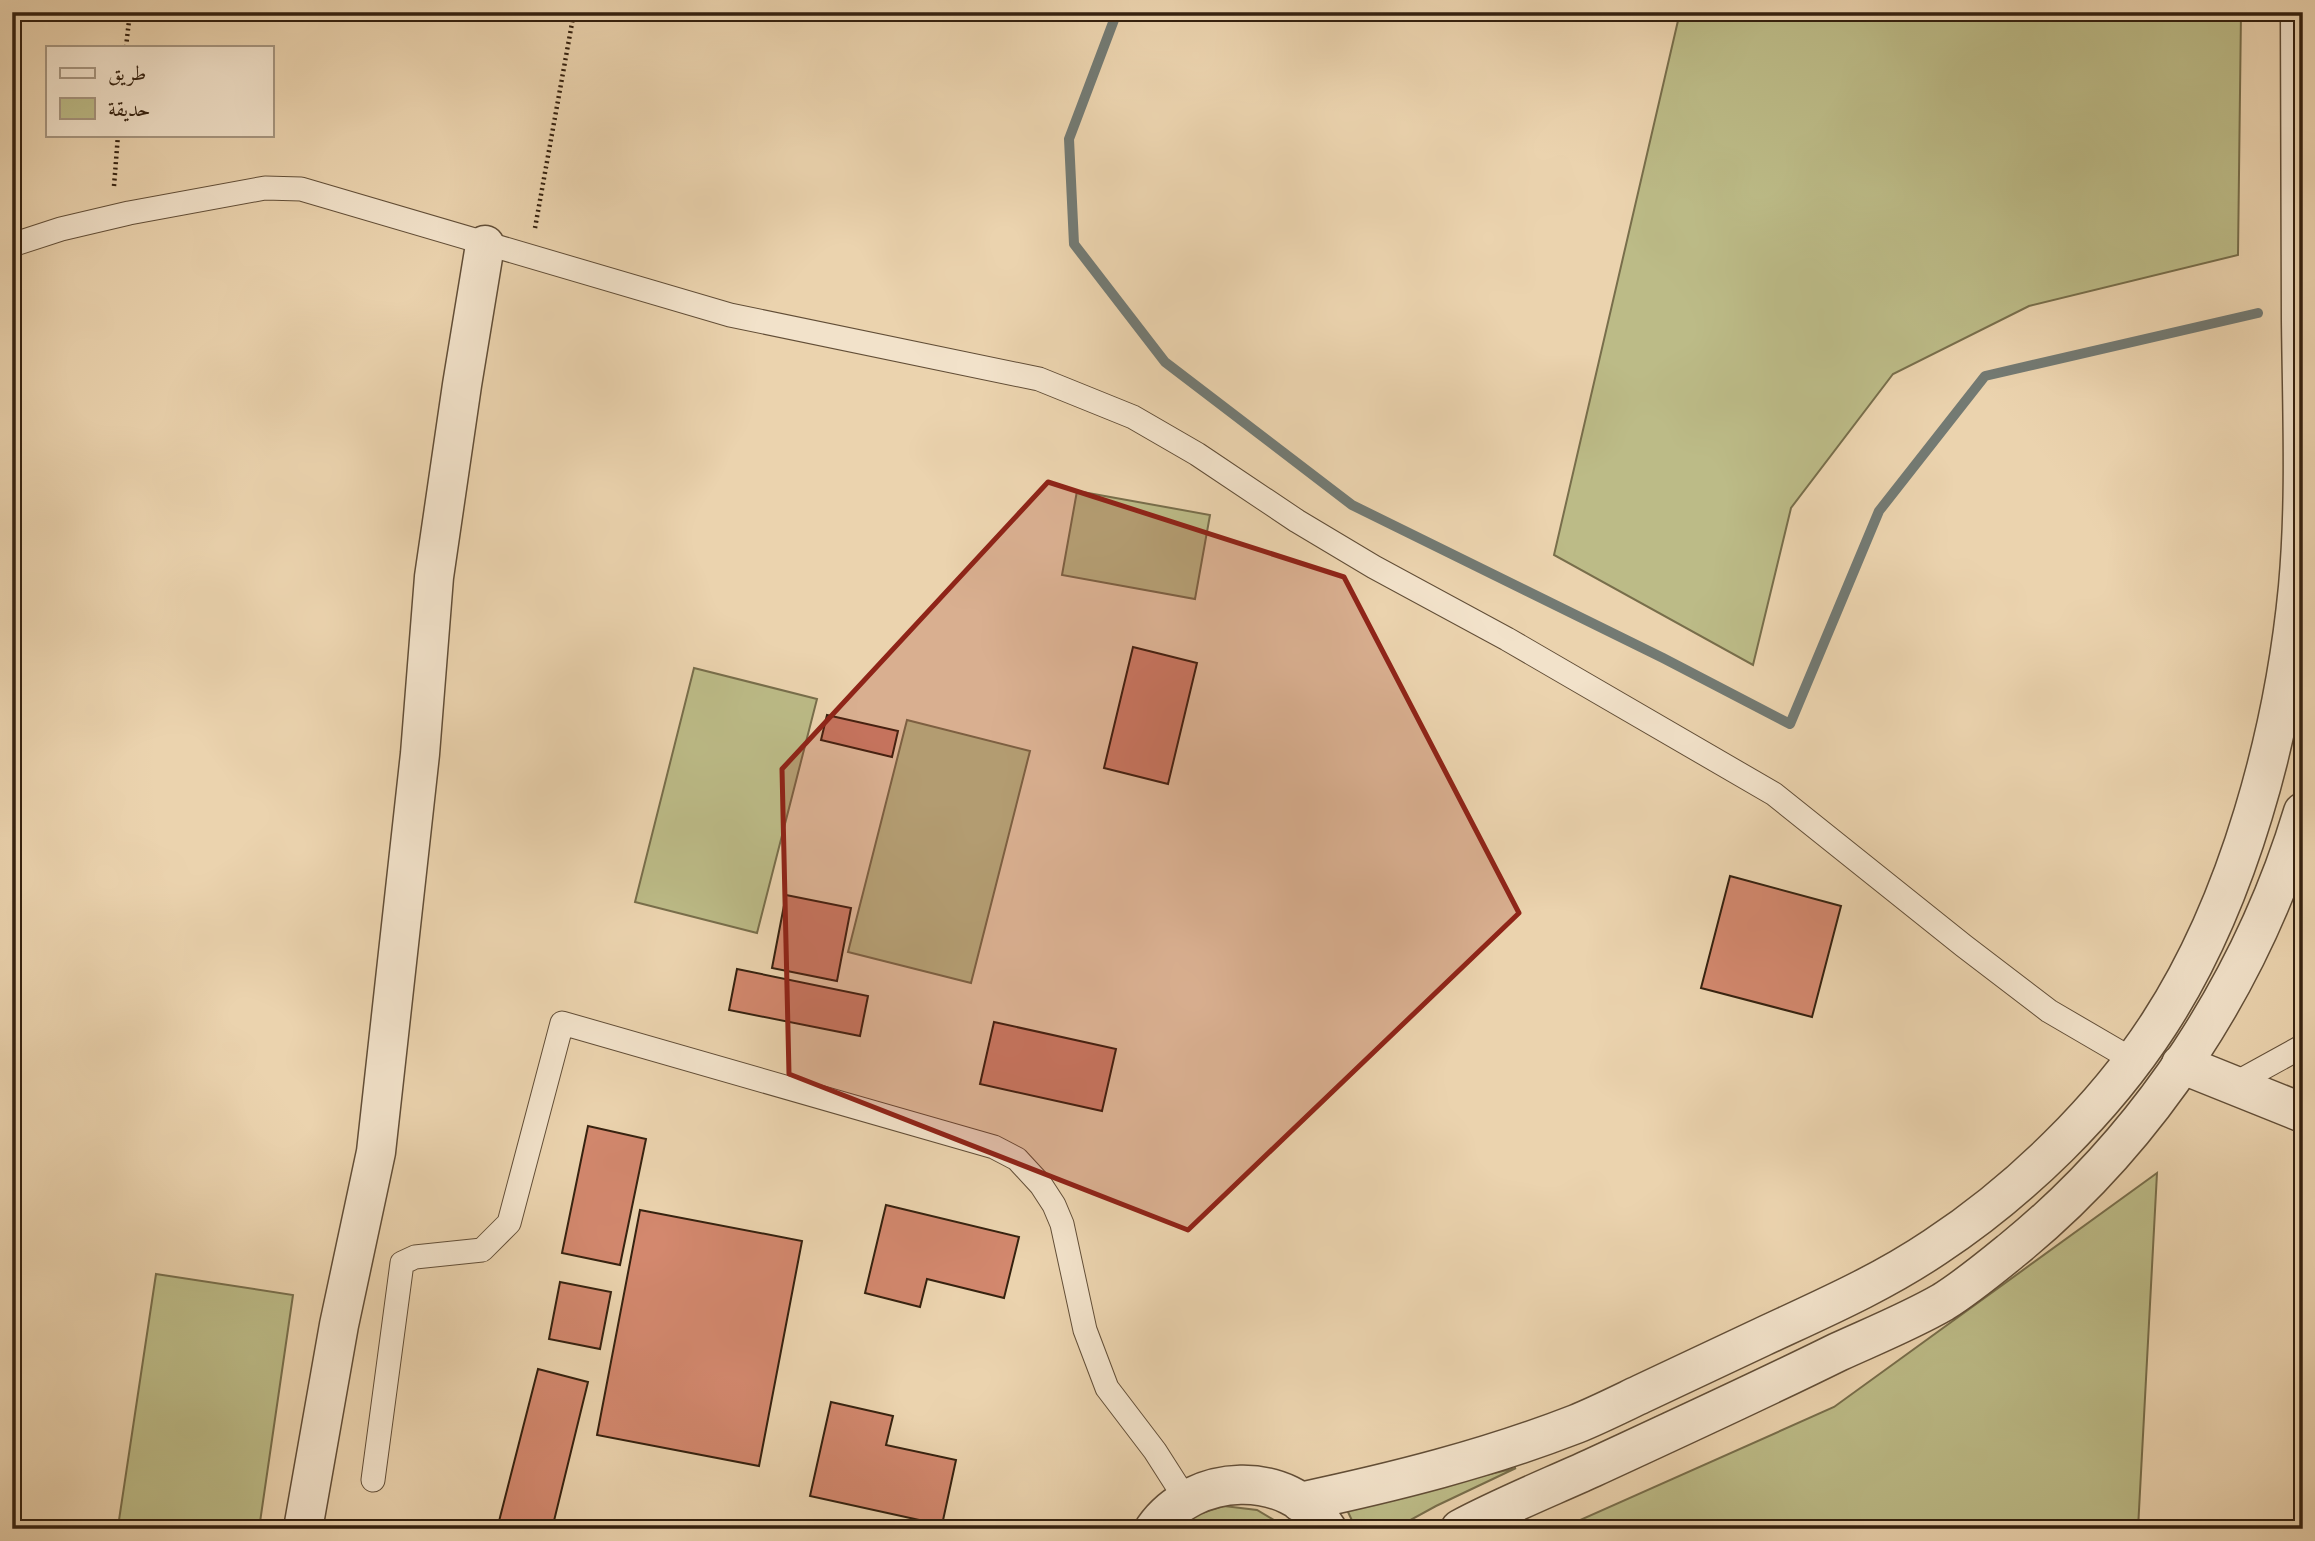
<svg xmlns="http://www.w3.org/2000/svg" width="2315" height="1541" font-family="Alegreya,Amiri,serif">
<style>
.green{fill:#bcbb87;stroke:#786e4b;stroke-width:2}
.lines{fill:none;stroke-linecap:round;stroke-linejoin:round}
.stream{stroke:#737a73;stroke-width:10}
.building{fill:#d3886e;stroke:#35210f;stroke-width:2}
.service-casing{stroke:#624e37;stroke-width:25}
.minor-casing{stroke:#624e37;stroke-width:41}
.tertiary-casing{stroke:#624e37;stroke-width:41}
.path{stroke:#35210f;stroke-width:4.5;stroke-dasharray:2 3.5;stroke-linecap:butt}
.service{stroke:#f2e2ca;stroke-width:23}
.minor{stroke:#f2e2ca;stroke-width:38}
.tertiary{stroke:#f2e2ca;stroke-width:38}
.marked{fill:#8f2418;fill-opacity:0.2;stroke:#8f2418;stroke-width:5;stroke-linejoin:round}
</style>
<rect width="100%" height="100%" fill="#ebd3ae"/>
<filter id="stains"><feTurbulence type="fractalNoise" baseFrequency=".00286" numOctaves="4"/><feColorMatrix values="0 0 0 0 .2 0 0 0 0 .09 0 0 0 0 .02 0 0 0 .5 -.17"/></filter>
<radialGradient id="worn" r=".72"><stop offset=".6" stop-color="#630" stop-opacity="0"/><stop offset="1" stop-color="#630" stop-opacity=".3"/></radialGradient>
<!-- green -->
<path class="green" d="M 1680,12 L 2241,12 L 2238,255 L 2029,306 L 1893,374 L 1791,508 L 1753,665 L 1554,555 Z
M 1077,491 L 1210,515 L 1195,599 L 1062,575 Z
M 694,668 L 817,699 L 757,933 L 635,902 Z
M 907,720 L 1030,751 L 971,983 L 848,952 Z
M 2157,1173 L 2138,1529 L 1560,1529 L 1834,1407 Z
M 156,1274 L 293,1295 L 259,1529 L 175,1529 L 119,1520 Z
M 1516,1468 L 1436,1506 L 1394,1529 L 1356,1529 L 1348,1512 L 1348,1507 Z
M 1224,1506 L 1257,1510 L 1289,1529 L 1177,1529 L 1192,1516 Z"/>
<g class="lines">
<!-- stream -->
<path class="stream" d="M 1117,12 L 1069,139 L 1074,244 L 1165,362 L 1352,505 L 1663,658 L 1790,724 L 1879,511 L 1985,376 L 2258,313"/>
</g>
<!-- building -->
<path class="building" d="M 1133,647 L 1197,663 L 1168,784 L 1104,768 Z
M 827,715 L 898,731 L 892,757 L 821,740 Z
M 1730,876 L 1841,906 L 1812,1017 L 1701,988 Z
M 786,895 L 851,908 L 837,981 L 772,968 Z
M 737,969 L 868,996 L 860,1036 L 729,1010 Z
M 994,1022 L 1116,1049 L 1102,1111 L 980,1084 Z
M 588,1126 L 646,1139 L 620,1265 L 562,1253 Z
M 886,1205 L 1019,1237 L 1004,1298 L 927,1279 L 920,1307 L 865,1293 Z
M 640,1210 L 802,1241 L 759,1466 L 597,1435 Z
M 560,1282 L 611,1292 L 600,1349 L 549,1339 Z
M 538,1369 L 588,1382 L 552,1529 L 497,1529 Z
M 831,1402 L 893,1416 L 886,1445 L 956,1460 L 942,1525 L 810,1496 Z"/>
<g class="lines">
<!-- service casing -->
<g class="service-casing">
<path id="service" d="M 12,245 L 61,229 L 129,213 L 265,188 L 301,189 L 730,315 L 1039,379 L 1133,417 L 1197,454 L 1297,521 L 1374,567 L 1507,639 L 1774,794 L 1964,946 L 2049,1011 L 2133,1060
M 2234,1084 L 2303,1046
M 373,1480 L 402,1263 L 415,1257 L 482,1250 L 509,1223 L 562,1023 L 994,1147 L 1017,1159 L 1041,1185 L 1054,1205 L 1062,1224 L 1085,1330 L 1107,1388 L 1155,1451 L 1185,1498"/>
</g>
<!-- minor casing -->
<g class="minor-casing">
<path id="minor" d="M 2181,1064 L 2303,1113
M 303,1529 L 339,1325 L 376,1152 L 420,754 L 434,577 L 462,385 L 485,245"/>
</g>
<!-- tertiary casing -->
<g class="tertiary-casing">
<path id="tertiary" d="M 1300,1502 C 1394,1482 1486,1459 1576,1424 C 1598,1415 1620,1404 1641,1394 C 1682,1375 1722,1356 1762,1337 C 1822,1309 1880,1284 1935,1247 C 2020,1191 2104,1109 2159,1024 C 2239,901 2284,732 2298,587 C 2306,499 2302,409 2301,320 C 2301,218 2301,115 2300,12
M 1154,1529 C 1193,1473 1288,1467 1327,1529
M 1460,1529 C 1503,1506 1548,1488 1592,1468 C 1674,1430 1757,1392 1838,1352 C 1873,1336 1910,1321 1943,1302 C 1967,1287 1990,1268 2012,1250 C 2150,1138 2252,981 2303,812"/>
</g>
<!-- path -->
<path class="path" d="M 126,47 L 130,12
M 114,186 L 118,135
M 535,228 L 574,12"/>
<!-- service -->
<use href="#service" class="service"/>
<!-- minor -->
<use href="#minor" class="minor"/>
<!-- tertiary -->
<use href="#tertiary" class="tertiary"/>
</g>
<!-- marked area -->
<path class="marked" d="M 1048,482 L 1344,577 L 1519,913 L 1188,1230 L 789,1074 L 782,769 Z"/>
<!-- margin -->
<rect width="2315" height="1541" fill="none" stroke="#ebd3ae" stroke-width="42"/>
<rect x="14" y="14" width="2287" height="1513" fill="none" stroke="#35210f" stroke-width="3.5"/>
<rect x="21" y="21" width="2273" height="1499" fill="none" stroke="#35210f" stroke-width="2"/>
<!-- legend -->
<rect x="46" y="46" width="228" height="91" fill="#f2e2ca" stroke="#a6957f" stroke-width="2"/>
<rect x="60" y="68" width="35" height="10" fill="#f2e2ca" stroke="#a6957f" stroke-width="2"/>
<text x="108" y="80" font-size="21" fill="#35210f">طريق</text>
<rect x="60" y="98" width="35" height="21" fill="#bcbb87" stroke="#a6957f" stroke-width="2"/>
<text x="108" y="116" font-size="21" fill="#35210f">حديقة</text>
<rect width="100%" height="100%" filter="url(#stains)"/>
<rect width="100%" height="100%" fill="url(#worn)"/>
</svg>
